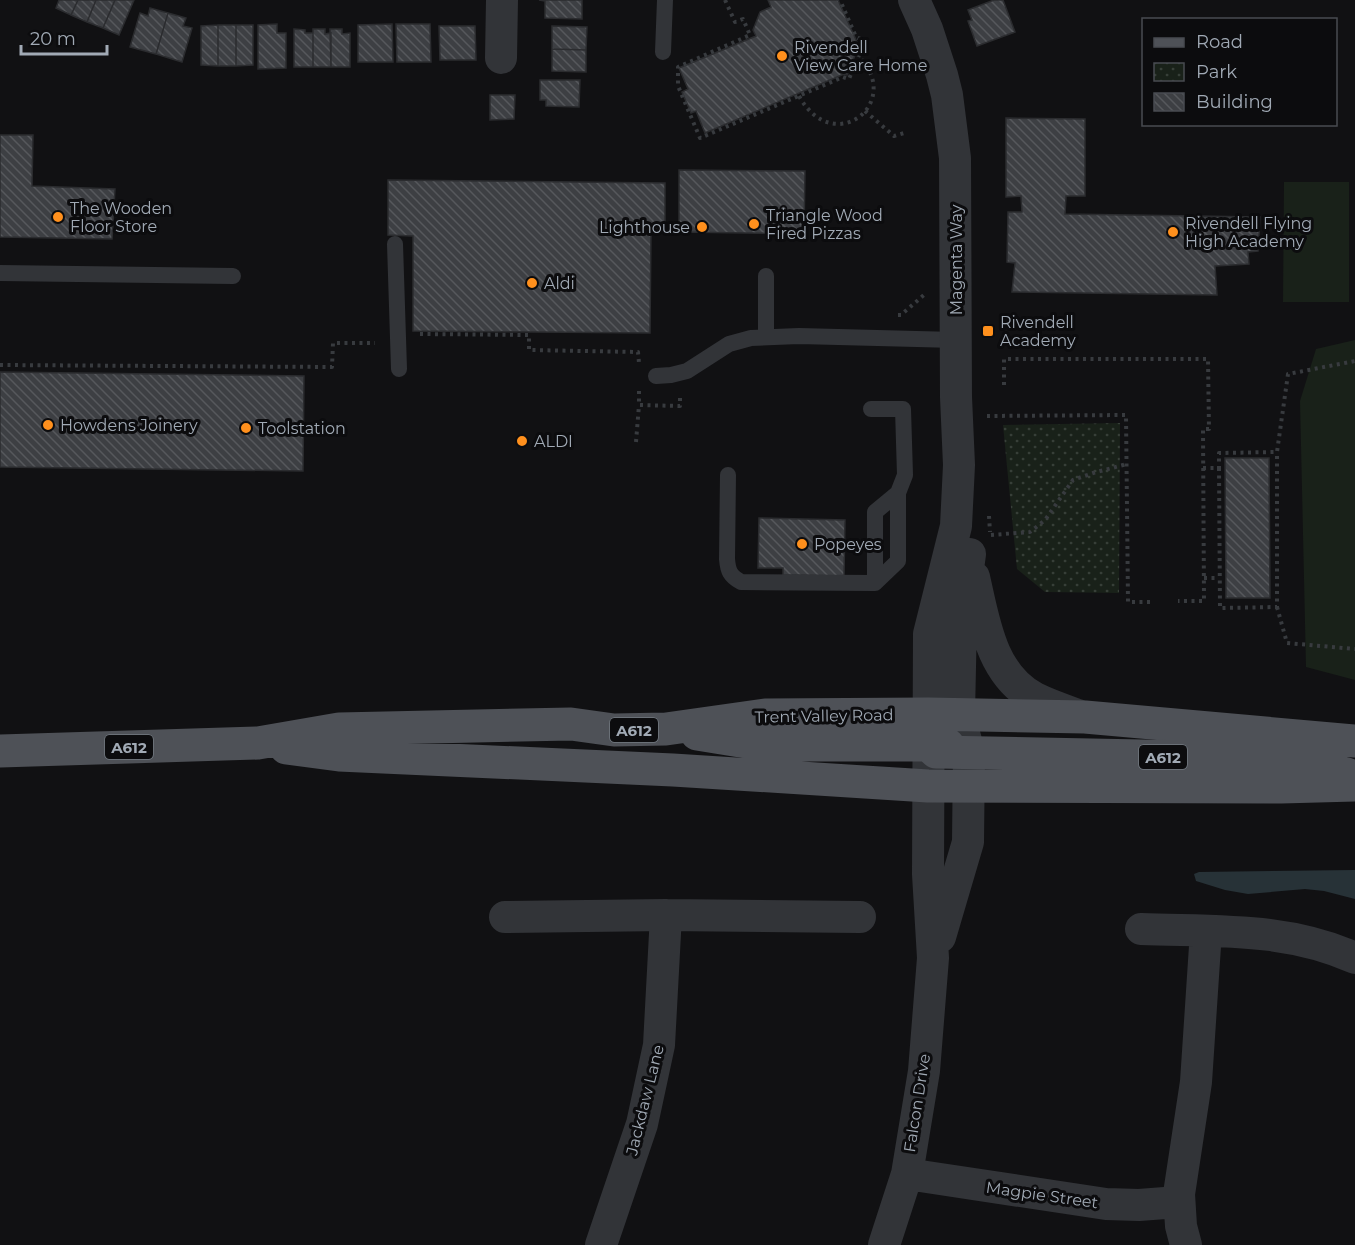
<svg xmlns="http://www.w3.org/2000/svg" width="1355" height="1245" font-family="Montserrat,sans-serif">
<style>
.grass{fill:#192119}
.park{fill:url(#park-dots)}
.water{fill:#273237}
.building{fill:url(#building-back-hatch);stroke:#2b2c2f;stroke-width:1.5}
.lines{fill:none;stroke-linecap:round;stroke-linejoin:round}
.path{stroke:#383b3f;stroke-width:4;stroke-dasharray:3 4.5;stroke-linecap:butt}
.lane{stroke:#323438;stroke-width:16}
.street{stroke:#323438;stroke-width:32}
.primary{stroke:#4e5157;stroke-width:33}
.poi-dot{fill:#ff901d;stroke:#0c0c0e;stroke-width:2}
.labels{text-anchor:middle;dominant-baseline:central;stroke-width:6;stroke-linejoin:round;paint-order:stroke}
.shield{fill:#0c0c0e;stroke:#747b83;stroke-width:1.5}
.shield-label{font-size:15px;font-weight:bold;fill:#a1aab5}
.poi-label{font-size:16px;fill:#a1aab5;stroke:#0c0c0e;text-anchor:start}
.street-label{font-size:16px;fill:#a1aab5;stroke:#0c0c0e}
</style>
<defs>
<pattern id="park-dots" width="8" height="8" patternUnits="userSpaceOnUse" patternTransform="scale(1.5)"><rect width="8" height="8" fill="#192119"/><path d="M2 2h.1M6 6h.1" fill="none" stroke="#373f38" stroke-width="1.8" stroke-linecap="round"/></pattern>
<pattern id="building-back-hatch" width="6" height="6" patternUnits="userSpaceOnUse" patternTransform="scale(1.5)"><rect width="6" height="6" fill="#3d3f43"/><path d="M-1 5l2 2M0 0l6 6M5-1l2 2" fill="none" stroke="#56585c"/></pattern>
</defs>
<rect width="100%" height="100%" fill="#111113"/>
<!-- grass -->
<path class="grass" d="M 1284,182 L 1349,182 L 1349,302 L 1283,302 Z
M 1355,340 L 1355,680 L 1306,667 L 1300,401 L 1316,349 Z"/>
<!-- park -->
<path class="park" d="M 1120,423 L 1119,593 L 1045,592 L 1017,569 L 1003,425 Z"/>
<!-- water -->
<path class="water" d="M 1355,870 L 1355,899 L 1324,891 L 1305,889 L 1248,894 L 1225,890 L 1196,881 L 1194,874 L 1199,872 Z"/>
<!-- building -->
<path class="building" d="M 59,0 L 78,0 L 71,15 L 56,8 Z
M 78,0 L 96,0 L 87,22 L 71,15 Z
M 96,0 L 115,0 L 103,28 L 87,22 Z
M 115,0 L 134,0 L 119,35 L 103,28 Z
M 539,0 L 582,0 L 582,19 L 545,18 L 545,1 Z
M 768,0 L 838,0 L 857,42 L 860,43 L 847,75 L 844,74 L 705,133 L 696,111 L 691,113 L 682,92 L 688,89 L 679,68 L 756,36 L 753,30 L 760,12 L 771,7 Z
M 994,0 L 1003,0 L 1015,32 L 977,46 L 968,21 L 972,20 L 968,10 Z
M 150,8 L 168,13 L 156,54 L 130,47 L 140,13 L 148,16 Z
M 168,13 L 186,18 L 183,26 L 192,28 L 182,62 L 156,54 Z
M 277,24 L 277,33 L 286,33 L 286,68 L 258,69 L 258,25 Z
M 392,24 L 393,62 L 358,62 L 358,25 Z
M 396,24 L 430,24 L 431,62 L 397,62 Z
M 218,25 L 218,66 L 201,65 L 201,26 Z
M 218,25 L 236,25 L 236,66 L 218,66 Z
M 236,25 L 253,25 L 253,65 L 236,66 Z
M 439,26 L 475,26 L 476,60 L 440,60 Z
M 552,26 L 587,27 L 586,50 L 552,49 Z
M 294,29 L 305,30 L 305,33 L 313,33 L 313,67 L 294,67 Z
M 313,29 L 325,29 L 325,34 L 331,33 L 331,67 L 313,67 Z
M 330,29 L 342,29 L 342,34 L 350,33 L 350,67 L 331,67 Z
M 552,49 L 586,50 L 586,72 L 552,71 Z
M 540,80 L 580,80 L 579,107 L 546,106 L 546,100 L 540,100 Z
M 490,95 L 515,95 L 514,119 L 490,120 Z
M 1006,118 L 1085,119 L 1085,196 L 1066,196 L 1065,214 L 1260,217 L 1258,251 L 1248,252 L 1249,264 L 1215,266 L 1217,295 L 1012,292 L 1015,263 L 1007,262 L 1008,212 L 1022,212 L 1021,196 L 1006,197 Z
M 0,135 L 33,135 L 32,186 L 115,189 L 112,239 L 0,237 Z
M 679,170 L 805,171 L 804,234 L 679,232 Z
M 388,180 L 665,183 L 665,230 L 651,230 L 650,333 L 413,331 L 413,236 L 388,235 Z
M 0,372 L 304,376 L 303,471 L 0,467 Z
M 1225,458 L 1269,458 L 1270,598 L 1226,598 Z
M 759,518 L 845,520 L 844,576 L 783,575 L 783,568 L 758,568 Z"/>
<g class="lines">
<!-- path -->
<path class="path" d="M 725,0 L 735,22 L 743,19 L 750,35 L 678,67 L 678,86 L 700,138 L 843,77 L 849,79 L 865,41 L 856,37 L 840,0
M 799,96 C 834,159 904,102 859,57
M 865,111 L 894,136 L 904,133
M 898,315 L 901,315 L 925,294
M 420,334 L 529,335 L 529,350 L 638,352 L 639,363
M 0,365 L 332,367 L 333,343 L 375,343
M 1004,385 L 1004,359 L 1208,359 L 1209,429 L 1203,429 L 1204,601 L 1178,601
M 639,391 L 639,405 L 680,406 L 680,398 L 682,398
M 987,416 L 1126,415 L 1128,602 L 1153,602
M 636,442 L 639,405
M 1203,468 L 1219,468 L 1219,453 L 1277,452 L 1288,374 L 1355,361
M 1219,468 L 1220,608 L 1277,607 L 1277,452
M 989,516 L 990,532
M 991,535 L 1030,532 L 1045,520 L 1073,480 L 1093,473 L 1127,464
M 1204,578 L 1219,578
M 1277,607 L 1287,643 L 1355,649"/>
<!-- lane -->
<path class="lane" d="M 663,52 L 665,0
M 395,244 L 399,369
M 0,273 L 233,276
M 766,336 L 766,276
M 656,376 L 671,375 L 687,371 L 729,344 L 751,338 L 799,336 L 956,340
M 728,475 L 727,559 C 728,571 730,576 741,582 L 875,583 L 898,561 L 898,493 L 905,475 L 903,409 L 871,409
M 875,583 L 875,512 L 898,493"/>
<!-- street -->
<path class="street" d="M 501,58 L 502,0
M 974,577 C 984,621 991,675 1035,698 C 1049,705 1064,710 1078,715
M 505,917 L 666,915 L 860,917
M 1141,929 C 1215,932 1286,927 1355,958
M 940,937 L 968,842 L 969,752 L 959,714 L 961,620 L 970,554
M 907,1174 L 1106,1204 L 1139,1205 L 1178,1202
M 601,1245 L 642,1124 L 659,1045 L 666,915
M 884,1245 L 907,1174 L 924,1071 L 933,958 L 928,874 L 929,634 L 956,526 L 959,465 L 956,397 L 955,158 L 947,95 L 942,75 L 927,29 L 914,0
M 1186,1245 L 1181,1226 L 1179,1194 L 1196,1082 L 1206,931"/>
<!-- primary -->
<path class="primary" d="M 697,734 L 765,745 L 948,745
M 928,745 L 936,752 L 1193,757 L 1297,762 L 1347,774
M 286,748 L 339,755 L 673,770 L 928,786 L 1281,787 L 1355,785
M 0,751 L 258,743 L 339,729 L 571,724 L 614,730 L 666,729 L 765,715 L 928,714 L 1085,717 L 1355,741"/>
</g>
<!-- markers -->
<g class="poi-dot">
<circle cx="782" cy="56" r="6"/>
<circle cx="58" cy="217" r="6"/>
<circle cx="754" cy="224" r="6"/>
<circle cx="702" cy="227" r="6"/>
<circle cx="1173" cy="232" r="6"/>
<circle cx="532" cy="283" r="6"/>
<rect x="982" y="325" width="12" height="12" rx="3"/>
<circle cx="48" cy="425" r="6"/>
<circle cx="246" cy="428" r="6"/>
<circle cx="522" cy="441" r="6"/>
<circle cx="802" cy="544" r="6"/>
</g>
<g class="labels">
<!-- shield labels -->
<g class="shield">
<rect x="610" y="718" width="48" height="24" rx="4.5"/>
<rect x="105" y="735" width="48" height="24" rx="4.5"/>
<rect x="1139" y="745" width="48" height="24" rx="4.5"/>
</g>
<g class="shield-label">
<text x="634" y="730">A612</text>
<text x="129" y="747">A612</text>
<text x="1163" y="757">A612</text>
</g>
<!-- poi labels -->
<g class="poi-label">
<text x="794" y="47">Rivendell<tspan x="794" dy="18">View Care Home</tspan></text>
<text x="70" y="208">The Wooden<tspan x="70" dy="18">Floor Store</tspan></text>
<text x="766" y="215">Triangle Wood<tspan x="766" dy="18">Fired Pizzas</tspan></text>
<text x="1185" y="223">Rivendell Flying<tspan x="1185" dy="18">High Academy</tspan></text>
<text x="690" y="227" text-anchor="end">Lighthouse</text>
<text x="544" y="283">Aldi</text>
<text x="1000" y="322">Rivendell<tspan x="1000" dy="18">Academy</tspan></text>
<text x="60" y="425">Howdens Joinery</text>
<text x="258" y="428">Toolstation</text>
<text x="534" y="441">ALDI</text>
<text x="814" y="544">Popeyes</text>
</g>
<!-- street labels -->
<g class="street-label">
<text transform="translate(956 260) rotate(-90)">Magenta Way</text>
<text transform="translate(824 716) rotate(-1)">Trent Valley Road</text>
<text transform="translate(645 1100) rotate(-76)">Jackdaw Lane</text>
<text transform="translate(917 1103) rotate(-81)">Falcon Drive</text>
<text transform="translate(1042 1195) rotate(8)">Magpie Street</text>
</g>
</g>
<!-- legend -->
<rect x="1142" y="18" width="195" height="108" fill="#0c0c0e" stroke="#484b51" stroke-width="1.5"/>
<rect x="1154" y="38" width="30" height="9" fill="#4e5157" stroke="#484b51" stroke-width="1.5"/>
<text x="1196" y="48" font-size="18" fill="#a1aab5">Road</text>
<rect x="1154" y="63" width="30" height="18" fill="url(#park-dots)" stroke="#484b51" stroke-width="1.5"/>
<text x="1196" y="78" font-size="18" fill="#a1aab5">Park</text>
<rect x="1154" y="93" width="30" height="18" fill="url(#building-back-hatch)" stroke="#484b51" stroke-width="1.5"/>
<text x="1196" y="108" font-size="18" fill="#a1aab5">Building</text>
<!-- scale -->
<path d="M21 45v9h86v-9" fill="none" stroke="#a1aab5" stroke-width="3"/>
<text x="30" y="45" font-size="18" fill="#a1aab5" stroke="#0c0c0e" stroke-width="4.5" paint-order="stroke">20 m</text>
</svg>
